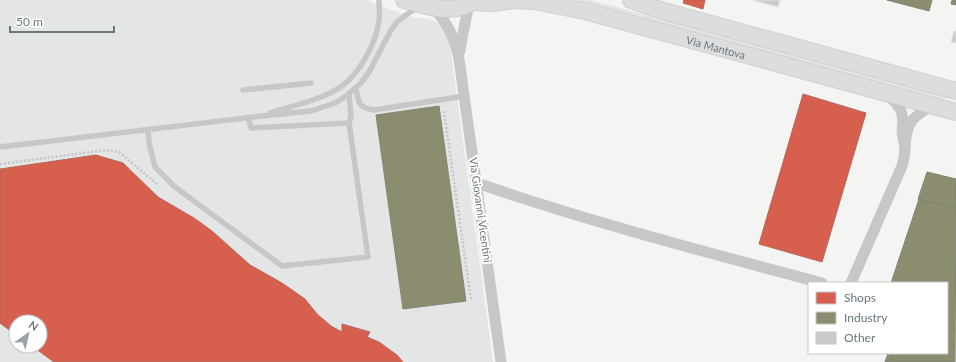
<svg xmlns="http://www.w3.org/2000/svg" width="956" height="362" font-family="Lato,sans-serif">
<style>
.built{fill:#e4e5e5;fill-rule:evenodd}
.green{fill:#e3e5e1}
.shops{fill:#d6604d;stroke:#b5675c}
.industry{fill:#8c8c6e;stroke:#818673}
.building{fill:#c9cbcb;stroke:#e3e3e2}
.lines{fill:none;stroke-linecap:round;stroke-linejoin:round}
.secondary-casing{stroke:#d0d0d0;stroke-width:18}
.path{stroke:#c4c5c6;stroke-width:2.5;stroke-dasharray:2 2;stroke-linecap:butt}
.lane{stroke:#c6c8c8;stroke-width:5.5}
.street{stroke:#c6c8c8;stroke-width:11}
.secondary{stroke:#dcddde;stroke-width:16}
.labels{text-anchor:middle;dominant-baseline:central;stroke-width:4;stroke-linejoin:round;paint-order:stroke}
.street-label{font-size:11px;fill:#68777f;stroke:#fff}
</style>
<rect width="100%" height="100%" fill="#f4f4f3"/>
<!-- built -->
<path class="built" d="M 0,0 L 369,0 L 370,2 L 415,18 L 424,18 L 432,20 L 441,25 L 446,30 L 450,45 L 493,362 L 0,362 ZM 16,322 L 40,322 L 40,346 L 16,346 Z"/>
<!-- green -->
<path class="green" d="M 579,0 L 591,0 L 946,97 L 944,101 Z
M 344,99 L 346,100 L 348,112 L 325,115 L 324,111 Z"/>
<!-- shops -->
<path class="shops" d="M 684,0 L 705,0 L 703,9 L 683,3 Z
M 803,94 L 866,113 L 822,262 L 759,244 Z
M 96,155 L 123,163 L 158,197 L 194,218 L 212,231 L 250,265 L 282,283 L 305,299 L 317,314 L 331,326 L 342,332 L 342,324 L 370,332 L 367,337 L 379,342 L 397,355 L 403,362 L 54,362 L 32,346 L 40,346 L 40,322 L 16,322 L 16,335 L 0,323 L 0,169 Z"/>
<!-- industry -->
<path class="industry" d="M 887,0 L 932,0 L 929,11 Z
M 952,0 L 956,0 L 956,5 L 951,4 Z
M 439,106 L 466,301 L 403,309 L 376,115 Z
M 927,172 L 956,179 L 956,208 L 918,199 Z
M 919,199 L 956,208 L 955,362 L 891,362 L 894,353 L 947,353 L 947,283 L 891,283 Z
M 888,353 L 894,353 L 891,362 L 885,362 Z"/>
<!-- building -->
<path class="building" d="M 752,0 L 780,0 L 778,7 Z
M 954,31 L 956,31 L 956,43 L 951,42 Z"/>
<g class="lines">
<!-- secondary casing -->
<g class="secondary-casing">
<g id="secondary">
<path d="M 404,0 C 428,6 453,17 475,0"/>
<path d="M 631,0 L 660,10 L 956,91"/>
<path id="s1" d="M 472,2 L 494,3 L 515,0 L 534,1 L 585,11 L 956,112"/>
</g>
</g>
<!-- path -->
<path class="path" d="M 444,111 L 471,300
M 0,164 L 106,150 L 119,152 L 157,184"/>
<!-- lane -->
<path class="lane" d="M 356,88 C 358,101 358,108 374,110 L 465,96
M 243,90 L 311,83
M 349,94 L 351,116 L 349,123
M 270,113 C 292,106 324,99 342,86 C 360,73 376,43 379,21 C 380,15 379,7 379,0
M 148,129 L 149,143 L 155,167 L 175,187 L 282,266 L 368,257 L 349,123 L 251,128 L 248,117
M 0,147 L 262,116 L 311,111 L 335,103 L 346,96 L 360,84 L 369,72 L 391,30 L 398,21 L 417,7"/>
<!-- street -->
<path class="street" d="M 435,8 C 449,28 454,35 459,59 L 501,362
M 460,51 C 462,35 466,20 469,4
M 887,94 L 896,103 L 901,111 L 903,120 L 902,132 L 905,148 C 906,124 911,117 932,106
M 477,183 C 590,222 706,252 822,283
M 851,283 L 902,166 L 904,158 L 905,148"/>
<!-- secondary -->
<use href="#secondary" class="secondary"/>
</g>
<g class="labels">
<!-- street labels -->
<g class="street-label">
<text stroke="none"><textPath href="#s1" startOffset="250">Via Mantova</textPath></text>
<text transform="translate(481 210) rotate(82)">Via Giovanni Vicentini</text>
</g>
</g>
<!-- legend -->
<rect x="808" y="282" width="140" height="72" fill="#ffffff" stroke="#c3c9cc"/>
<rect x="816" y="292" width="20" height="12" fill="#d6604d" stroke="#c3c9cc"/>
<text x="844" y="302" font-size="12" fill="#68777f">Shops</text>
<rect x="816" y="312" width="20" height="12" fill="#8c8c6e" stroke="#c3c9cc"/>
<text x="844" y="322" font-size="12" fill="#68777f">Industry</text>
<rect x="816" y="332" width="20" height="12" fill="#c9cbcb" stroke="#c3c9cc"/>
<text x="844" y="342" font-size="12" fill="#68777f">Other</text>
<!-- north arrow -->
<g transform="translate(28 334) rotate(34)"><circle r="19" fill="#ffffff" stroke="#c3c9cc"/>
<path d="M0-3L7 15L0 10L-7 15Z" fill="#99a3a8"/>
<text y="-6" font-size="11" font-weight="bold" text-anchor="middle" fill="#68777f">N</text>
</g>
<!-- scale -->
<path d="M10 26v6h104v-6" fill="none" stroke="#68777f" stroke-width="2"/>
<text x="16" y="26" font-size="12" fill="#68777f" stroke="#ffffff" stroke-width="3" paint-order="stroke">50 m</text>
</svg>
